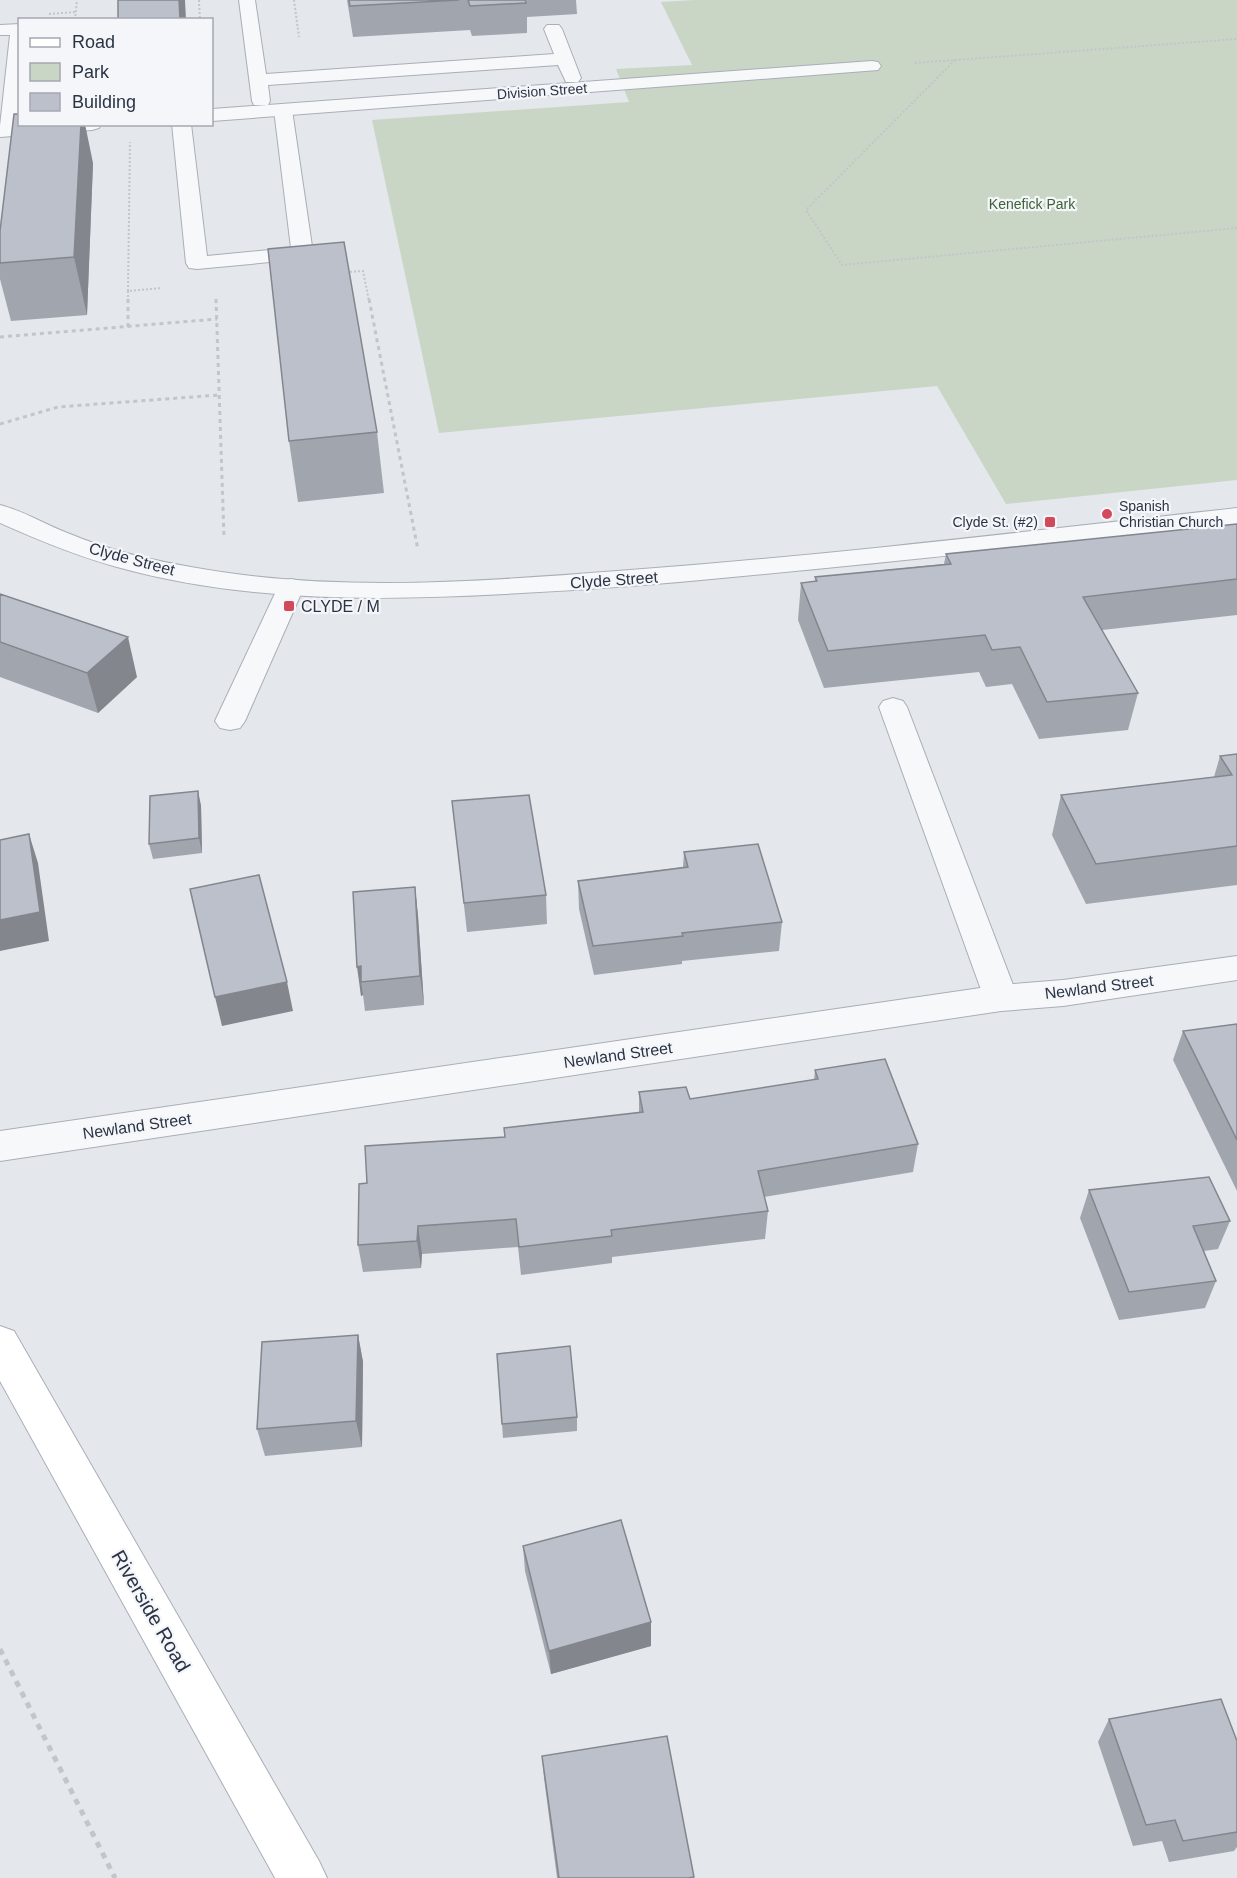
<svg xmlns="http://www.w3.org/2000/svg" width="1237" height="1878" font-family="Helvetica,sans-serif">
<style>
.green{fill:#c9d6c5}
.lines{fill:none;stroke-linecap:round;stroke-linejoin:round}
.lane-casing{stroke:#a9aeb7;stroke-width:2}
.street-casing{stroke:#a9aeb7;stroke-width:2}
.secondary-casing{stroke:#a9aeb7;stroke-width:2}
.path-far2{stroke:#c2c5cb;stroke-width:2;stroke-dasharray:2 2;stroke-linecap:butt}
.path-far1{stroke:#c2c5cb;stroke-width:3;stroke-dasharray:4 4;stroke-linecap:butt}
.path{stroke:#c2c5cb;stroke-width:5;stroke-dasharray:6 6;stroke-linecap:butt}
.lane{fill:#f7f8fa;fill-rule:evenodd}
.street{fill:#f7f8fa;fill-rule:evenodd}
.secondary{fill:#fff;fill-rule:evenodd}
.wall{fill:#a1a5ae}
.shaded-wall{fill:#83868d}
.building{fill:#bbc0ca;stroke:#83868d;stroke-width:1.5}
.poi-dot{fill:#d1495b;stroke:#f4f6f9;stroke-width:2}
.labels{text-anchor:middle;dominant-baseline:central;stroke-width:4.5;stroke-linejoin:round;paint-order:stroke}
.far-street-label{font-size:14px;fill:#2b3445;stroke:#f4f6f9}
.far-park-label{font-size:14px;fill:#3f6138;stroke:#f4f6f9}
.far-poi-label{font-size:14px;fill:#2b3445;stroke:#f4f6f9;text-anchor:start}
.street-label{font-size:16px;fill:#2b3445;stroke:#f4f6f9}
.poi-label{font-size:16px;fill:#2b3445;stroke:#f4f6f9;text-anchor:start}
.near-street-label{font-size:20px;fill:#2b3445;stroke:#f4f6f9}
</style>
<rect width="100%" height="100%" fill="#e4e7ec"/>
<!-- green -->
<path class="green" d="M 694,0 L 1237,0 L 1237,480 L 1006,504 L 937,386 L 439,433 L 372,120 L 629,102 L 616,69 L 692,65 L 661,2 Z"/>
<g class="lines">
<!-- lane casing -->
<g class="lane-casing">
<path id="lane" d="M 239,0 L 255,0 L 266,74 L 554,54 L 544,29 L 547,25 L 559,25 L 562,29 L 581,78 L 578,82 L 566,82 L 558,65 L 268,85 L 270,101 L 268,105 L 254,105 L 252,101 Z
M 20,24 L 19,131 L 16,135 L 2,135 L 0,126 L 10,35 L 0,35 L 0,25 Z
M 283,104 L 290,106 L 292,110 L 313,253 L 309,257 L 302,259 L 197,269 L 189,268 L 186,263 L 172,124 L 191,124 L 207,256 L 291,248 L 274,110 L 276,106 Z
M 291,579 L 301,581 L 304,587 L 245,721 L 240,728 L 230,730 L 220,728 L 215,721 L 278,587 L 281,581 Z
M 893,698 L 903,701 L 907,707 L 1018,998 L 1013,1007 L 1001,1011 L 989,1007 L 984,998 L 879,707 L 883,701 Z"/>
</g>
<!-- street casing -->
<g class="street-casing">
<path id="street" d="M 872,61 L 878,62 L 881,66 L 878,70 L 212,121 L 212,109 Z
M 20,124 L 101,124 L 99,128 L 92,130 L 0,137 L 0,125 Z
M 0,505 C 24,511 46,525 70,534 C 108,550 150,560 191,567 C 331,593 477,582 617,571 C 824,556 1031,531 1237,508 L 1237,524 C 1072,542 908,561 743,576 C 664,584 584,590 505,594 C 376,601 243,602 117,567 C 77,556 38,540 0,523 Z
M 1237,956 L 1237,980 L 1063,1006 L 1001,1011 L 0,1161 L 0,1131 L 1001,985 L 1063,980 Z"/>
</g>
<!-- secondary casing -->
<g class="secondary-casing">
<path id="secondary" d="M 0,1326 L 14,1331 L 319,1861 L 327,1878 L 275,1878 L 0,1381 Z"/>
</g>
<!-- path-far2 -->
<path class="path-far2" d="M 199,0 L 200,20
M 294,0 L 299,37
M 49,14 L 76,12
M 75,20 L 77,0
M 955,60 L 806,210 L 842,265 L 1237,228
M 915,63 L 1237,39
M 346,272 L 363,271 L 369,301
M 128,291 L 130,142
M 128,301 L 128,291 L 162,288"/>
<!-- path-far1 -->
<path class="path-far1" d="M 128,299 L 128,327
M 216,299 L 224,538
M 369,299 L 418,550
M 0,337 L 217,319
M 0,424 L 58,407 L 219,395"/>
<!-- path -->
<path class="path" d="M 0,1649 L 115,1878"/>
<!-- lane -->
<use href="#lane" class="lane"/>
<!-- street -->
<use href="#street" class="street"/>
<!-- secondary -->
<use href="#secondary" class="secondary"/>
</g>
<!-- wall -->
<path class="wall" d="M 347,0 L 576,0 L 577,14 L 527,17 L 527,33 L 472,36 L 470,30 L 353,37 Z
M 93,163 L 87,315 L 11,321 L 0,279 L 0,231 Z
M 377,432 L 384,493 L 298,502 L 289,441 Z
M 1237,524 L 1237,615 L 1102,630 L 1138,693 L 1128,730 L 1039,739 L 1012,684 L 986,687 L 979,672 L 824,688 L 798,620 L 801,583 L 815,581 L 815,577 L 944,564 L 946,554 Z
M 0,594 L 137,677 L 98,713 L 0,677 Z
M 1237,754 L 1237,885 L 1086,904 L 1052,835 L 1061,795 L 1214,777 L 1220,756 Z
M 198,791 L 201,806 L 202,853 L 153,859 L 149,844 Z
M 452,801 L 546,895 L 547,924 L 467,932 Z
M 684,852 L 782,922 L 779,951 L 682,961 L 682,964 L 594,975 L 579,909 L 578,881 L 683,867 Z
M 415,887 L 418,916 L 424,1005 L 365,1011 L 363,995 L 361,996 L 353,892 Z
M 1237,1024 L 1237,1191 L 1173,1060 L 1183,1031 Z
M 815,1070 L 918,1144 L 913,1172 L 764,1197 L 768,1211 L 765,1239 L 612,1257 L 612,1263 L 521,1275 L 518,1247 L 422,1254 L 421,1268 L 363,1272 L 358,1245 L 367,1183 L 504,1137 L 504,1128 L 639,1113 L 639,1092 L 690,1099 L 814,1080 Z
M 1089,1190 L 1230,1221 L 1218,1249 L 1204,1251 L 1216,1281 L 1205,1308 L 1119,1320 L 1080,1218 Z
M 358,1335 L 363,1362 L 362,1447 L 265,1456 L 257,1429 Z
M 497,1354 L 577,1417 L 577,1431 L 503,1438 Z
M 523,1546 L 651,1622 L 651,1646 L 551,1674 L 525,1571 Z
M 1109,1719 L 1237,1741 L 1237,1847 L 1234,1851 L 1169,1862 L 1162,1841 L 1133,1846 L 1098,1742 Z
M 542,1756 L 694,1877 L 693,1878 L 557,1878 L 544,1778 Z"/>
<!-- shaded-wall -->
<path class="shaded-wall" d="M 179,0 L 185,0 L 186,20 L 180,20 Z
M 81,124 L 85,124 L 93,163 L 87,315 L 74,257 Z
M 128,637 L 137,677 L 98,713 L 87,673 Z
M 198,791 L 201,806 L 202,853 L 199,838 Z
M 29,834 L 38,863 L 49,941 L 0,951 L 0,920 Z
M 415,887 L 418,916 L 424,1005 L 420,976 Z
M 361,966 L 361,982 L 363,995 L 361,996 L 357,967 Z
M 287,982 L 293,1011 L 222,1026 L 215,997 Z
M 418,1226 L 422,1254 L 421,1268 L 417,1241 Z
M 358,1335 L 363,1362 L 362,1447 L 356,1421 Z
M 651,1622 L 651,1646 L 551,1674 L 549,1651 Z"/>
<!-- building -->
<path class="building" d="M 118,0 L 179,0 L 180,20 L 118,20 Z
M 349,0 L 459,0 L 350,6 Z
M 468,0 L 525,0 L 526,3 L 470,6 Z
M 14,114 L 20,114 L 20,124 L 81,124 L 74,257 L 0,263 L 0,231 Z
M 344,242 L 377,432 L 289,441 L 268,249 Z
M 1237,524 L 1237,579 L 1083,597 L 1138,693 L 1047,702 L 1020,647 L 992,650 L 985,635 L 828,651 L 801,583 L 817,581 L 815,577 L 951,564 L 946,554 Z
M 0,594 L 128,637 L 87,673 L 0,642 Z
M 1237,754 L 1237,846 L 1096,864 L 1061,795 L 1232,775 L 1220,756 Z
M 198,791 L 199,838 L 149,844 L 150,796 Z
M 529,795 L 546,895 L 464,903 L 452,801 Z
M 29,834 L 40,912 L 0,920 L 0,840 Z
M 758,844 L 782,922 L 682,933 L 683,936 L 593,946 L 578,881 L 688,867 L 684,852 Z
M 259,875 L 287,982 L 215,997 L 190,889 Z
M 415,887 L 420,976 L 361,982 L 361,966 L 357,967 L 353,892 Z
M 1237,1024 L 1237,1140 L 1183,1031 Z
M 885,1059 L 918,1144 L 758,1171 L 768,1211 L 611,1230 L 612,1236 L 519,1247 L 516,1219 L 418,1226 L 417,1241 L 358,1245 L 359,1184 L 367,1183 L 365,1146 L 505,1137 L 504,1128 L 643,1112 L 639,1092 L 686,1087 L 690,1099 L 818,1079 L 815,1070 Z
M 1209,1177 L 1230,1221 L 1193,1226 L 1216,1281 L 1129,1292 L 1089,1190 Z
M 358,1335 L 356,1421 L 257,1429 L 262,1342 Z
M 570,1346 L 577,1417 L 502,1424 L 497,1354 Z
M 621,1520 L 651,1622 L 549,1651 L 523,1546 Z
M 1221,1699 L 1237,1741 L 1237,1832 L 1183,1841 L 1175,1820 L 1146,1825 L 1109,1719 Z
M 667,1736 L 694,1877 L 688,1878 L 559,1878 L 542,1756 Z"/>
<!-- markers -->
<g class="poi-dot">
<circle cx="1107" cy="514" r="6"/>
<rect x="1044" y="516" width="12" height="12" rx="3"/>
<rect x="283" y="600" width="12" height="12" rx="3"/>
</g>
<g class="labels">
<!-- far-street labels -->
<g class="far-street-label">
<text transform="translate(542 91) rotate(-4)">Division Street</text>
</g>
<!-- far-park labels -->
<g class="far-park-label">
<text x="1032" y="204">Kenefick Park</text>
</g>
<!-- far-poi labels -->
<g class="far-poi-label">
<text x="1119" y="506">Spanish<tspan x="1119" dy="16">Christian Church</tspan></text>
<text x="1038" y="522" text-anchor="end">Clyde St. (#2)</text>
</g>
<!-- street labels -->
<g class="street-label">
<text transform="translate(132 559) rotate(15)">Clyde Street</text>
<text transform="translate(614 580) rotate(-4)">Clyde Street</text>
<text transform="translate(1099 987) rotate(-7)">Newland Street</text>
<text transform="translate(618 1055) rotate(-8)">Newland Street</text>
<text transform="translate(137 1126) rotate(-8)">Newland Street</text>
</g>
<!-- poi labels -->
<g class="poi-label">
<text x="301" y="606">CLYDE / M</text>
</g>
<!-- near-street labels -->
<g class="near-street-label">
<text transform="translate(151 1611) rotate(60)">Riverside Road</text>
</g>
</g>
<!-- legend -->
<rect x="18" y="18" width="195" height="108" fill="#f4f6f9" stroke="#a4a8b1" stroke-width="1.5"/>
<rect x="30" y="38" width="30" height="9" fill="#ffffff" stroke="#a4a8b1" stroke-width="1.5"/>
<text x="72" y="48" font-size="18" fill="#2b3445">Road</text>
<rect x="30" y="63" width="30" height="18" fill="#c9d6c5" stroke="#a4a8b1" stroke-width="1.5"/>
<text x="72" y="78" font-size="18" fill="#2b3445">Park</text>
<rect x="30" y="93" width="30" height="18" fill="#bbc0ca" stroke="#a4a8b1" stroke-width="1.5"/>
<text x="72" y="108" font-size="18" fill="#2b3445">Building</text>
</svg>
